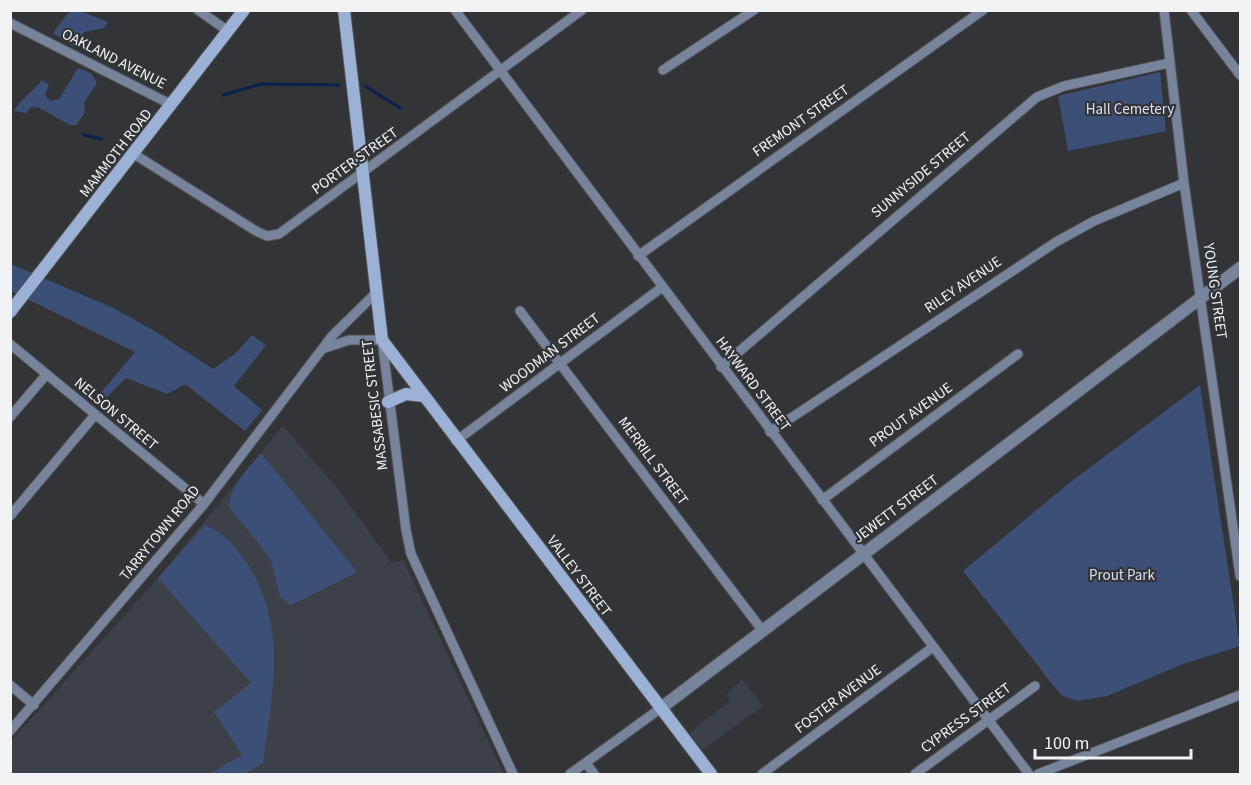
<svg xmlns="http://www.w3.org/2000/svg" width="1251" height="785" font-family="'Source Sans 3',sans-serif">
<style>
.built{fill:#3b4049}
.green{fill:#3c5077}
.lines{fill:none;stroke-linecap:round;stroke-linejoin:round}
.stream{stroke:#0b214e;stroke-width:3}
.minor-casing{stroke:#515356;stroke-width:11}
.tertiary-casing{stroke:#515356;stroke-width:14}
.secondary-casing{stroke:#515356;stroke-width:14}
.minor{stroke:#77849b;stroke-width:9}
.tertiary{stroke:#77849b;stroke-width:12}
.secondary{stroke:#9cb1d6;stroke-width:12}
.labels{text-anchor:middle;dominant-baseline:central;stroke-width:4.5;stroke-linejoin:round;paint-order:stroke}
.street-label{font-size:15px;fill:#f1f3f5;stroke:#323438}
.park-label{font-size:15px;fill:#d8e0f0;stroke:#323438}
</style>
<rect width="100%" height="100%" fill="#323438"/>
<!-- built -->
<path class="built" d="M 283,426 L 335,485 L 392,563 L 403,560 L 504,774 L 11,774 L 10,742 L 158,578 Z
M 742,679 L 763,706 L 702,750 L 689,733 L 730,701 L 726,695 Z"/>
<!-- green -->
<path class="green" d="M 78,10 L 108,22 L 104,28 L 84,32 L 75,47 L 53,33 L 68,13 Z
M 78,68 L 91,73 L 97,83 L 84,103 L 85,112 L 76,125 L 70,125 L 40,108 L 31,107 L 26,113 L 14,111 C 21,98 33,92 42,80 L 49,85 L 45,95 L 50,101 L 59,99 Z
M 1160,72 L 1166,131 L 1068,151 L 1058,96 Z
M 11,264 L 113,308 L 153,330 L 213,369 L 235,354 L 252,335 L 266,345 L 234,386 L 262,410 L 245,431 L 185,384 L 167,394 L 126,378 L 104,400 L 99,395 L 135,352 L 11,291 Z
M 1200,385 L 1240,646 L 1183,664 L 1107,696 L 1077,701 L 1061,695 L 963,571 L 1068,484 Z
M 261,453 L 357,572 L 291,605 L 280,597 L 271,561 L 266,553 L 229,507 C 231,484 247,470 261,453 Z
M 205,525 C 224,533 236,547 248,565 C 288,626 272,695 263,763 L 245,774 L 209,774 L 242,755 L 214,712 L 251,683 L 158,578 Z"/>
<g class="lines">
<!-- stream -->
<path class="stream" d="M 365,86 L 400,108
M 223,95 L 261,84 L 339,85
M 84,135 L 102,139"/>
<!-- minor casing -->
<g class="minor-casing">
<path id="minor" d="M 198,10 L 228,31
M 455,10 L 1029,774
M 1164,10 L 1184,183 L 1240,576
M 1191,10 L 1240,75
M 10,23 L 172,105
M 663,70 L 754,10
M 134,154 L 256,231 L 267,236 L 279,234 L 582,10
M 638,256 L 983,10
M 520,311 L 762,630
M 10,344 L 204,504
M 325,348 L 349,340 L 382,340 L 406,530 L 411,554 L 513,774
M 721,367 L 1037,97 L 1064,86 L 1169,63
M 10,417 L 46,375
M 770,432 L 1056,242 L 1094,221 L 1184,183
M 456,441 L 661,288
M 822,500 L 1018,354
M 10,516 L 94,416
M 10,685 L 34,705
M 10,731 L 204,504 L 332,336 L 377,292
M 586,763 L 594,774
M 570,774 L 661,708
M 762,774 L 933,647
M 915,774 L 1035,686
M 1038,774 L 1240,695"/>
</g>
<!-- tertiary casing -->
<g class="tertiary-casing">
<path id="tertiary" d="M 661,708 L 1240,268"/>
</g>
<!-- secondary casing -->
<g class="secondary-casing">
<path id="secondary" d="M 344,10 L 382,340 L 711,774
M 10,312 L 244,10
M 388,402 L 406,394 L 423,396"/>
</g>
<!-- minor -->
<use href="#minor" class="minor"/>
<!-- tertiary -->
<use href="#tertiary" class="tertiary"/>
<!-- secondary -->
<use href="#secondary" class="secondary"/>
</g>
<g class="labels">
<!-- street labels -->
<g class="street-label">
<text transform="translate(114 59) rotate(27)">OAKLAND AVENUE</text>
<text transform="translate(801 121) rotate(-35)">FREMONT STREET</text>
<text transform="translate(116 153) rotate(-52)">MAMMOTH ROAD</text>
<text transform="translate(355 161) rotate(-36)">PORTER STREET</text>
<text transform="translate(921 175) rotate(-40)">SUNNYSIDE STREET</text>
<text transform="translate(963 285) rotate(-34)">RILEY AVENUE</text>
<text transform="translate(1215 291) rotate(82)">YOUNG STREET</text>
<text transform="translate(550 353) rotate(-37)">WOODMAN STREET</text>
<text transform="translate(753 384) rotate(53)">HAYWARD STREET</text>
<text transform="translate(375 405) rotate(-97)">MASSABESIC STREET</text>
<text transform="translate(116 414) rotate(40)">NELSON STREET</text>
<text transform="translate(911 415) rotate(-36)">PROUT AVENUE</text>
<text transform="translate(653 461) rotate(53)">MERRILL STREET</text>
<text transform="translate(896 509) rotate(-37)">JEWETT STREET</text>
<text transform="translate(160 533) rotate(-51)">TARRYTOWN ROAD</text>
<text transform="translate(579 576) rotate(53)">VALLEY STREET</text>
<text transform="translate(838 699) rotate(-37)">FOSTER AVENUE</text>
<text transform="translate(966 718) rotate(-36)">CYPRESS STREET</text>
</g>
<!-- park labels -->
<g class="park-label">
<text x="1130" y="109">Hall Cemetery</text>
<text x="1122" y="575">Prout Park</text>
</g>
</g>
<!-- border -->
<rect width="1251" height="785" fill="none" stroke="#f1f3f5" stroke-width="24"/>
<!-- scale -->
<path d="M1035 749v9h156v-9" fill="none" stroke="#f1f3f5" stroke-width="3"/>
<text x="1044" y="749" font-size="18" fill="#f1f3f5" stroke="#323438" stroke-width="4.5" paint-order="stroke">100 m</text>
</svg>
